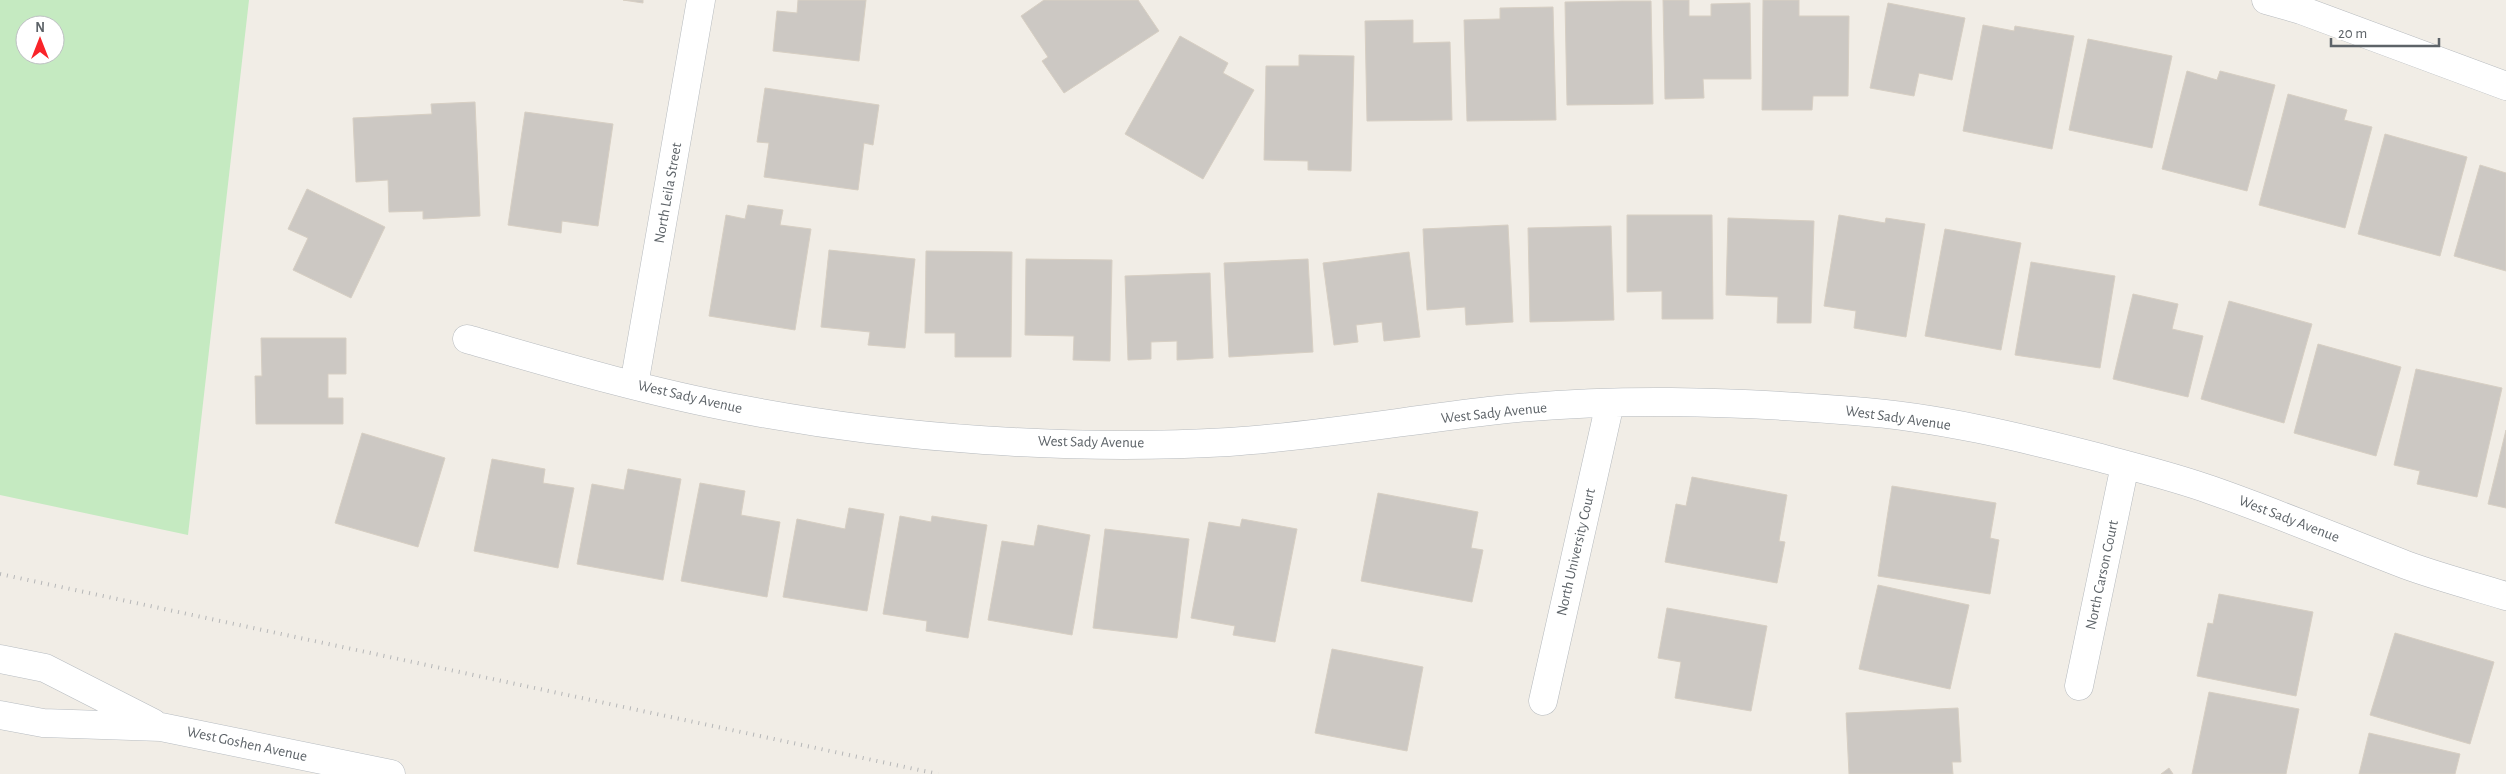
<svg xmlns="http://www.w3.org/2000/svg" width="2506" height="774" font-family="'Alegreya Sans',sans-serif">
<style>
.green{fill:#c5eac1;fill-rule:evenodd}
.building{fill:#ccc8c3;stroke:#d7cfc3}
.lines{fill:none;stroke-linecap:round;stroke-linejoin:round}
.minor-casing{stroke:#b6babe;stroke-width:29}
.secondary-casing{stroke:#b7bcc1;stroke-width:29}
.minor{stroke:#fff;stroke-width:28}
.secondary{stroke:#fff;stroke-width:28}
.rail{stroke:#b5b6b7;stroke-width:4;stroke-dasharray:1 6;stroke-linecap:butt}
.labels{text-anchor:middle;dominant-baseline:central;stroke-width:4;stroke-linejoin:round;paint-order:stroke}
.street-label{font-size:15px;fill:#5d6368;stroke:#fff}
</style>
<rect width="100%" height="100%" fill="#f1ede6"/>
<!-- green -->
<path class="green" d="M 0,0 L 249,0 L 188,535 L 0,495 ZM 25,25 L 55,25 L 55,55 L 25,55 Z"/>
<!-- building -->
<path class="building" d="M 623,0 L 643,0 L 643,3 Z
M 798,0 L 866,0 L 859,61 L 773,51 L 777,11 L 797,13 Z
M 1044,0 L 1138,0 L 1159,31 L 1064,93 L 1042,61 L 1048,57 L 1021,16 Z
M 1663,0 L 1689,0 L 1689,16 L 1711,16 L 1711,4 L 1750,3 L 1751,79 L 1703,79 L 1704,98 L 1665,99 Z
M 1763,0 L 1799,0 L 1799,16 L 1849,16 L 1848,96 L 1813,96 L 1812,110 L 1762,110 Z
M 1623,1 L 1651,1 L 1653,104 L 1567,105 L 1565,2 Z
M 1888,3 L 1965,18 L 1952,80 L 1919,73 L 1914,96 L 1870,88 Z
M 1553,7 L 1556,120 L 1467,121 L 1464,20 L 1500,19 L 1500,8 Z
M 1413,20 L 1413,43 L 1450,42 L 1452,120 L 1367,121 L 1365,21 Z
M 1983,25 L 2014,31 L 2015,26 L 2074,36 L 2052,149 L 1963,131 Z
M 1180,36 L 1228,63 L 1223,73 L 1254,90 L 1203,179 L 1125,134 Z
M 2088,39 L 2172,56 L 2152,148 L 2069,130 Z
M 1299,55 L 1354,56 L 1351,171 L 1308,170 L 1308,161 L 1264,160 L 1266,66 L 1299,66 Z
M 2187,71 L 2217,80 L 2220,71 L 2275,85 L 2247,191 L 2162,169 Z
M 765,88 L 879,105 L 873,145 L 864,143 L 858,190 L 764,177 L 769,143 L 757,142 Z
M 2288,94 L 2347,110 L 2344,120 L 2372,127 L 2345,228 L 2259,205 Z
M 475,102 L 480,216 L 423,219 L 423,211 L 389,212 L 388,180 L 356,182 L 353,118 L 432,114 L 431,104 Z
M 525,112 L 613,124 L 598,226 L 562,221 L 561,233 L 508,225 Z
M 2385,134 L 2467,157 L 2440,256 L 2358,234 Z
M 2480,165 L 2506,173 L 2506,271 L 2454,256 Z
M 307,189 L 385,227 L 351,298 L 293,270 L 308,238 L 288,229 Z
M 748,205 L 783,210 L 780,225 L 811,229 L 795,330 L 709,316 L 726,215 L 745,219 Z
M 1627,215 L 1712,215 L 1713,319 L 1662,319 L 1662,291 L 1627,292 Z
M 1839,215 L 1885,223 L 1886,218 L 1925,224 L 1906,337 L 1854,328 L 1856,311 L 1824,306 Z
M 1728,218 L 1814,221 L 1811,323 L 1777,323 L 1778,297 L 1726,295 Z
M 1508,225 L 1513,322 L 1466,325 L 1465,307 L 1427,310 L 1423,229 Z
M 1611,226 L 1614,320 L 1530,322 L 1528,228 Z
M 1945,229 L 2021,243 L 2001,350 L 1925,336 Z
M 829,250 L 915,259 L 905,348 L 868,345 L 870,332 L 821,327 Z
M 926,251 L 1012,252 L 1011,357 L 955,357 L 955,333 L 925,333 Z
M 1409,252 L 1420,337 L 1384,341 L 1382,322 L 1356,325 L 1358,342 L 1334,345 L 1323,263 Z
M 1026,259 L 1112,260 L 1110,361 L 1073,360 L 1074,336 L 1025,335 Z
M 1308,259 L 1313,352 L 1229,357 L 1224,263 Z
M 2031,262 L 2115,276 L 2100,368 L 2015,355 Z
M 1210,273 L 1213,358 L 1177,360 L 1177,341 L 1151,342 L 1151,359 L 1128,360 L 1125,276 Z
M 2133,294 L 2178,304 L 2172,329 L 2203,336 L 2188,397 L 2113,379 Z
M 2229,301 L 2312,324 L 2284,423 L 2201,399 Z
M 261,338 L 346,338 L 346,374 L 328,374 L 328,398 L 343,398 L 343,424 L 256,424 L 255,376 L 262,376 Z
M 2318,344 L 2401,367 L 2376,456 L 2294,433 Z
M 2416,369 L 2502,388 L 2477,497 L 2417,484 L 2420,471 L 2394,465 Z
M 2506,430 L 2506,508 L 2488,504 Z
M 362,433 L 445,458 L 418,547 L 335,523 Z
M 492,459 L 545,469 L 543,483 L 574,488 L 558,568 L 474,551 Z
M 628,469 L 681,479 L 663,580 L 577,564 L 592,484 L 624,490 Z
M 1692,477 L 1787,495 L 1779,541 L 1785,542 L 1777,583 L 1665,562 L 1676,504 L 1686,506 Z
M 700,483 L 745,491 L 741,515 L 780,522 L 767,597 L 681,581 Z
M 1892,486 L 1996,503 L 1990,538 L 1999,540 L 1990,594 L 1878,576 Z
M 1378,493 L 1478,512 L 1471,548 L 1483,550 L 1472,602 L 1361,581 Z
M 849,508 L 884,514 L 867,611 L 783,597 L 797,519 L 845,529 Z
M 900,516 L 931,522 L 932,516 L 987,525 L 968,638 L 926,631 L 927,621 L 883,614 Z
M 1242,519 L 1297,529 L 1275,642 L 1233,635 L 1235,626 L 1191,618 L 1209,522 L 1240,527 Z
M 1038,525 L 1090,535 L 1072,635 L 988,620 L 1002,541 L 1034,546 Z
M 1105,529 L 1189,539 L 1177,638 L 1093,628 Z
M 1878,585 L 1969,605 L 1950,689 L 1859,669 Z
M 2219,594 L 2313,612 L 2296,696 L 2197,676 L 2208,623 L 2213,624 Z
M 1667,608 L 1767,626 L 1751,711 L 1675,698 L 1681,662 L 1658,658 Z
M 2395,633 L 2494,662 L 2470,744 L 2370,715 Z
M 1332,649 L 1423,667 L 1407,751 L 1315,733 Z
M 2209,692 L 2299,709 L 2286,774 L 2192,774 Z
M 1958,708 L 1961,762 L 1952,762 L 1953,774 L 1849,774 L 1846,713 Z
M 2369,733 L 2460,754 L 2455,774 L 2359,774 Z
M 2169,768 L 2173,774 L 2161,774 Z"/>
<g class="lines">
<!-- minor casing -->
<g class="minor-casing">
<path id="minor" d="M 2266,0 L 2301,10 L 2506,86
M 467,339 C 557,365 648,392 740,409 C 895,439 1072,451 1229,442 C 1317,436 1403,421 1489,411 C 1610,397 1733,401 1854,411 C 1937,417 2020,437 2101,458 C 2137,468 2175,477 2211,490 C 2277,513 2341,540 2406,565 C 2439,577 2473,586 2506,596
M 634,385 L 701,0
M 2079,686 L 2125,465
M 1543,701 L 1610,403"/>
</g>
<!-- secondary casing -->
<g class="secondary-casing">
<path id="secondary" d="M 0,659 L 45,668 L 153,723
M 0,715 L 43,723 L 161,727 L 391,774"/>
</g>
<!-- minor -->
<use href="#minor" class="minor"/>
<!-- secondary -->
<use href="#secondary" class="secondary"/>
<!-- rail -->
<path class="rail" d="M 0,574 L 938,774"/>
</g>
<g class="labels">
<!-- street labels -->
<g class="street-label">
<text transform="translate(668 193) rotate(-80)">North Leila Street</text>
<text transform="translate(690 397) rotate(13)">West Sady Avenue</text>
<text transform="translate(1494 413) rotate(-6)">West Sady Avenue</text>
<text transform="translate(1898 418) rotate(8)">West Sady Avenue</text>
<text transform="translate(1091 442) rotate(1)">West Sady Avenue</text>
<text transform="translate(2289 519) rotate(21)">West Sady Avenue</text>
<text transform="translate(1576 552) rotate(-77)">North University Court</text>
<text transform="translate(2102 575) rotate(-78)">North Carson Court</text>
<text transform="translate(247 744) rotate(12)">West Goshen Avenue</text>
</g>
</g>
<!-- north arrow -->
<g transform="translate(40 40)"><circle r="24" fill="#ffffff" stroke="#bec1c3"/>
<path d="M0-4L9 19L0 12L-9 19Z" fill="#f92429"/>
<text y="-8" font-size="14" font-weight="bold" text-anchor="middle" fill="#5d6368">N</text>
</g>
<!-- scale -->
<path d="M2331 38v8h108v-8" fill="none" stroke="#5d6368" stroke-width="2.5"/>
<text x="2338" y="38" font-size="15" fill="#5d6368" stroke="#ffffff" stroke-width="4" paint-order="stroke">20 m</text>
</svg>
